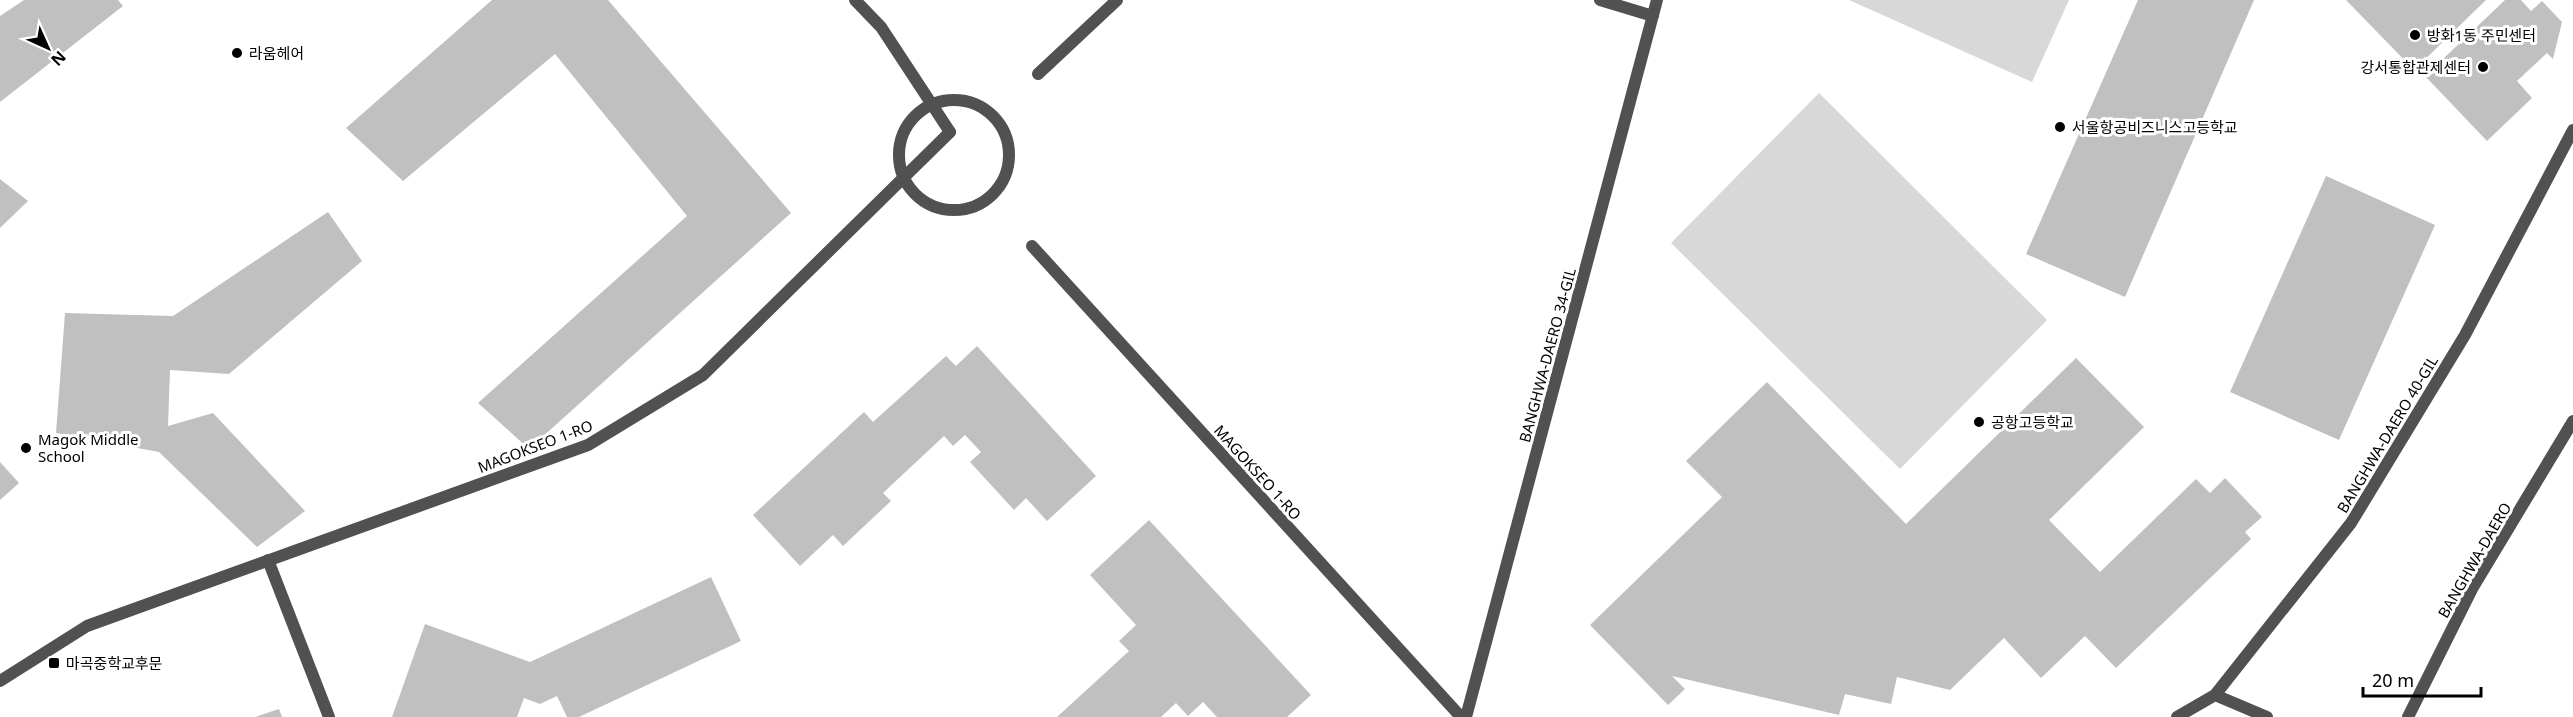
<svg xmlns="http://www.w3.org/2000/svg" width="2573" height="717" font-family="'Noto Sans','Noto Sans KR',sans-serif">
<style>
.green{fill:#d8d8d8}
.building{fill:#c0c0c0}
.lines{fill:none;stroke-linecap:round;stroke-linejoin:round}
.service{stroke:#515151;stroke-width:12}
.minor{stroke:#515151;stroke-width:12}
.tertiary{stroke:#515151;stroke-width:12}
.poi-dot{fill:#000;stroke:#fff;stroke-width:2}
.labels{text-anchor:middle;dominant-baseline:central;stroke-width:6;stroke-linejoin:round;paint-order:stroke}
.poi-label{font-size:15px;fill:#000;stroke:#fff;text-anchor:start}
.street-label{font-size:15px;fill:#000;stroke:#fff}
</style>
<rect width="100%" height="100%" fill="#fff"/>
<!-- green -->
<path class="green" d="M 1849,0 L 2069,0 L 2032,82 Z
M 1819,93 L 2047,320 L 1900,469 L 1671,243 Z"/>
<!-- building -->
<path class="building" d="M 24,0 L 118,0 L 123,6 L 0,102 L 0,16 Z
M 492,0 L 608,0 L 791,213 L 529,449 L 478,403 L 687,216 L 555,54 L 403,181 L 346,128 Z
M 2138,0 L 2254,0 L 2125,297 L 2026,254 Z
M 2346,0 L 2486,0 L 2414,70 Z
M 2505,0 L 2521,0 L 2531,11 L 2542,1 L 2562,22 L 2553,59 L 2547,53 L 2517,81 L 2532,98 L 2487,141 L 2425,76 Z
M 2326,176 L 2435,225 L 2339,440 L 2230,392 Z
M 0,179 L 28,201 L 0,228 Z
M 328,212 L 362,261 L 229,374 L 170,370 L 168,426 L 213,413 L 305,511 L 257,547 L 159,452 L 56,433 L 65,313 L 173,316 Z
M 977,346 L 1096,476 L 1047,521 L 1026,498 L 1014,510 L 970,462 L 981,452 L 965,435 L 953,446 L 944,436 L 883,493 L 891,501 L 843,546 L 833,535 L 800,566 L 753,515 L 864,412 L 873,422 L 946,356 L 956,366 Z
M 2076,358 L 2144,427 L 2049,520 L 2100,572 L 2196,479 L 2210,493 L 2225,478 L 2262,517 L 2245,532 L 2251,539 L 2116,668 L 2085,636 L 2041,678 L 2004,638 L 1950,690 L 1897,677 L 1891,704 L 1845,694 L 1839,715 L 1672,676 L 1685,689 L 1668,705 L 1590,625 L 1722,497 L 1686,461 L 1767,382 L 1906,524 Z
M 0,462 L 19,483 L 0,500 Z
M 1149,520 L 1311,695 L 1287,717 L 1217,717 L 1203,702 L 1188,716 L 1176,703 L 1161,717 L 1057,717 L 1129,651 L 1119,641 L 1136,625 L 1090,575 Z
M 711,577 L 741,641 L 579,717 L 567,717 L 557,696 L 540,704 L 524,698 L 517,717 L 392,717 L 425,624 L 530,662 Z
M 279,709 L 282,717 L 255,717 Z"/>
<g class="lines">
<!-- service -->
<path class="service" d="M 268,560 L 329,717
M 2408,717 L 2472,589 L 2573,421"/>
<!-- minor -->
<path class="minor" d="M 1600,0 L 1653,16
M 1038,74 L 1117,0
M 0,681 L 87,626 L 588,445 L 703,375 L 950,132
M 2215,695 L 2267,717
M 1466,717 L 1657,0
M 2177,717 L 2215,695 L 2351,523 L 2465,335 L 2573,130"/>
<!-- tertiary -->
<path class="tertiary" d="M 855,0 L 881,27 L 950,132
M899 155a55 55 0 1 1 110 0a55 55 0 1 1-110 0Z
M 1032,246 L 1461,717"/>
</g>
<!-- markers -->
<g class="poi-dot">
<circle cx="2415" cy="35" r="6"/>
<circle cx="237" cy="53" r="6"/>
<circle cx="2483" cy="67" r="6"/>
<circle cx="2060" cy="127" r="6"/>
<circle cx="1979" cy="422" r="6"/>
<circle cx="26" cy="448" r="6"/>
<rect x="48" y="657" width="12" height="12" rx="3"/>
</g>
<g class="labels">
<!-- poi labels -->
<g class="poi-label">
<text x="2427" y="35">방화1동 주민센터</text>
<text x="249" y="53">라움헤어</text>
<text x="2471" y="67" text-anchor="end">강서통합관제센터</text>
<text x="2072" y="127">서울항공비즈니스고등학교</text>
<text x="1991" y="422">공항고등학교</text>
<text x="38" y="439">Magok Middle<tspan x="38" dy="17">School</tspan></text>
<text x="66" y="663">마곡중학교후문</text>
</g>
<!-- street labels -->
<g class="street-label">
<text transform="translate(1547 355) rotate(-75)">BANGHWA-DAERO 34-GIL</text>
<text transform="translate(2387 434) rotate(-59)">BANGHWA-DAERO 40-GIL</text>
<text transform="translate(535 446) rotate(-21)">MAGOKSEO 1-RO</text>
<text transform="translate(1258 472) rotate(48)">MAGOKSEO 1-RO</text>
<text transform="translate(2474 560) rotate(-60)">BANGHWA-DAERO</text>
</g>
</g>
<!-- north arrow -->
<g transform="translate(48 48) rotate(135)" stroke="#ffffff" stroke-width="4.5" paint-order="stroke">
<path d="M0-4.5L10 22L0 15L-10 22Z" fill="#000000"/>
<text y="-9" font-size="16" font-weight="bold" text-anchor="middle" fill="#000000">N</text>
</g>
<!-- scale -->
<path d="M2363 687v9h118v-9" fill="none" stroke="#000000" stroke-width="3"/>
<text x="2372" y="687" font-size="18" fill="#000000" stroke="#ffffff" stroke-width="4.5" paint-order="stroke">20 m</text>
</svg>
